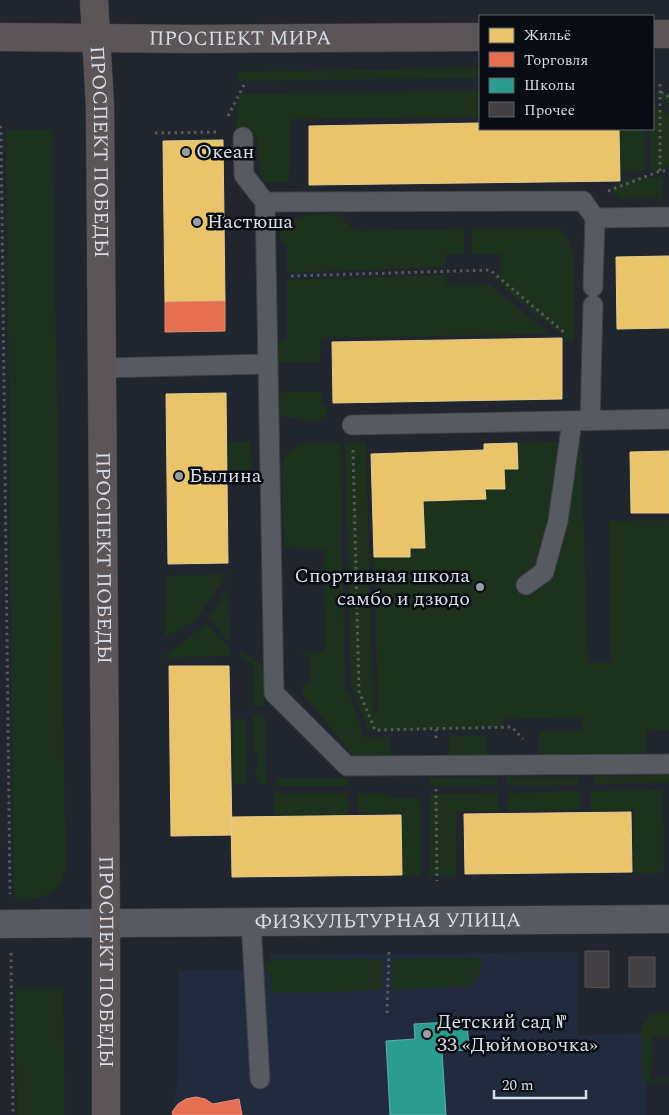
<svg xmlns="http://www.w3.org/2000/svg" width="669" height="1115" font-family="Spectral,serif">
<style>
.built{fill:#222a3d}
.green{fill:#1c321d}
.homes{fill:#e9c46a;stroke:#e4cc90}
.shops{fill:#e76f51;stroke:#e2907e}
.schools{fill:#2a9d8f;stroke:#5eb0a9}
.building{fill:#424043;stroke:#565455}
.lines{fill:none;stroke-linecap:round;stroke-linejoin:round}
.service-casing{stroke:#3d4047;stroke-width:21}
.minor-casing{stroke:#3d4047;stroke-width:29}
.primary-casing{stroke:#3d4047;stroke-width:29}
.path{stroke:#56595f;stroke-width:3;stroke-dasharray:2.5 4;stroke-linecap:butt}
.service{stroke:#575a61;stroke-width:19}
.minor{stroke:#575a61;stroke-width:28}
.primary{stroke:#5c5558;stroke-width:28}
.poi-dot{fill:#989da6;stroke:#090c13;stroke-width:2}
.labels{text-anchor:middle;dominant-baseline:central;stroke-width:5;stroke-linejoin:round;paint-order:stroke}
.street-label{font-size:20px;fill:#d8dde7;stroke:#090c13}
.poi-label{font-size:20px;fill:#d8dde7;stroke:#090c13;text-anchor:start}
</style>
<rect width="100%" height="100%" fill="#21252d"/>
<!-- built -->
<path class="built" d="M 577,952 L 577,1035 L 646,1033 L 646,1115 L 172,1115 L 178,1078 L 179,970 L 271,970 L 270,955 Z"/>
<!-- green -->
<path class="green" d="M 480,68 L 480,78 L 238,81 L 237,72 Z
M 480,91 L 480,117 L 290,119 L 289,182 L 263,182 L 260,173 L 257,138 L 236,137 L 238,94 Z
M 653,93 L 669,93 L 669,105 L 653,95 Z
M 653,104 L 669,114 L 669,165 L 662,171 L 651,171 L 650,129 L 653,129 Z
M 614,129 L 644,129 L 644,171 L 626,171 L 615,178 Z
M 6,130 L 52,130 L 66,867 C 64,872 63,878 61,883 C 50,899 32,899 14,900 Z
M 663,177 L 663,199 L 622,199 L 612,192 L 611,187 L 627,178 Z
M 339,214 L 355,231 L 464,229 L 464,254 L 445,255 L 445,267 L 287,273 L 287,246 C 282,243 279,239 280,232 C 281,229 282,228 285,226 C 300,211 320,215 339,214 Z
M 559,228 C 566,235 571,242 573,252 L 574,340 L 571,342 L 501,286 L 500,254 L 472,254 L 472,229 Z
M 446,275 L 447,285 L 491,285 L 550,334 L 321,338 L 320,362 L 279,362 L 276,359 L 275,349 L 281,341 L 287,339 L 287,280 Z
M 285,392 L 322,392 L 323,406 L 327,406 C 327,416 324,418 316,422 L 281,416 L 278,414 L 276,397 L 282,393 Z
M 251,441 L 252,478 L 229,479 L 229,442 Z
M 581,441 L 588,663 L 611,663 L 609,521 L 669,520 L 669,730 L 646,731 L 646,750 L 636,760 L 539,761 L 539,731 L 581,731 L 582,717 L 504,719 L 503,728 L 369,731 L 351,687 L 345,443 L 366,443 L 373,713 L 378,713 L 371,454 L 484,450 L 484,444 Z
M 304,443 L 340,443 L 345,684 L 346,690 L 350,695 L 364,737 L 390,737 L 390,754 L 388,759 L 357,759 L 303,695 L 303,685 L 310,684 L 310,655 L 302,655 L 302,653 L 325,652 L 324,550 L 284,547 L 282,465 C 285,454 293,446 304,443 Z
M 228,574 L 195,621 L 165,637 L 166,576 Z
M 228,587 L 230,643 L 209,618 Z
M 206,624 L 229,647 L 230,656 L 162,658 Z
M 240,651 L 264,666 L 264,706 L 253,706 L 253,664 L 240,656 Z
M 253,715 L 265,716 L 265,778 L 267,779 L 267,783 L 265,784 L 260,784 L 254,773 L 259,766 L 257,754 L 253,749 Z
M 233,719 L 246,719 L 247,783 L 234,784 Z
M 449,736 L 487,736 L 487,759 L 449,759 Z
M 669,775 L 669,783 L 594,784 L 594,776 Z
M 497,777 L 497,785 L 430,786 L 430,778 Z
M 507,777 L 579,777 L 579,785 L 507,785 Z
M 277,778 L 347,778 L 348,786 L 276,786 Z
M 663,790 L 664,873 L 634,873 L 634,810 L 591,811 L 591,791 Z
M 580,791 L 580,810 L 508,811 L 508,793 Z
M 274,793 L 348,793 L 348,815 L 274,815 Z
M 358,793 L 382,793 L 390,798 L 420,798 L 421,875 L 402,875 L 402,813 L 358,813 Z
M 498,793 L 498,811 L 456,811 L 456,876 L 430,876 L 430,794 Z
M 482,958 C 482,971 478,981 465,986 L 393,990 L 392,959 Z
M 276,959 L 382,959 L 382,989 L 343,992 L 272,993 L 271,977 L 260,965 Z
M 63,988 L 65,1115 L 17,1115 L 15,989 Z
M 669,1012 L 669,1037 L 653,1037 L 651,1079 L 669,1079 L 669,1083 L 643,1083 L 641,1028 L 651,1013 Z"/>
<!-- homes -->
<path class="homes" d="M 480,123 L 480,129 L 619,129 L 620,181 L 309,185 L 309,126 Z
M 223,140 L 225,301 L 165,302 L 163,141 Z
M 669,256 L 669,328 L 617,329 L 616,257 Z
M 562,338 L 562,399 L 333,403 L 332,342 Z
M 226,393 L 228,563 L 168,564 L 166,394 Z
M 517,443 L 518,469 L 504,469 L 505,489 L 485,489 L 486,499 L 423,501 L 425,548 L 410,548 L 410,557 L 374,557 L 371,454 L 484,450 L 484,444 Z
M 669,451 L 669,513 L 631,513 L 630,452 Z
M 169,666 L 229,666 L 232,835 L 171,836 Z
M 631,812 L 632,872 L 465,874 L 464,814 Z
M 401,815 L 402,875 L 232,877 L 231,817 Z"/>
<!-- shops -->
<path class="shops" d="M 225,301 L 225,331 L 165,332 L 165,302 Z
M 196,1097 L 205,1099 L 213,1104 L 239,1099 L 242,1115 L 173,1115 L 172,1112 L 178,1104 L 186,1099 Z"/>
<!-- schools -->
<path class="schools" d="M 467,1021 L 469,1050 L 442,1051 L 446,1115 L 390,1115 L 386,1041 L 415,1039 L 414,1024 Z"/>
<!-- building -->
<path class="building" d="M 585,951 L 609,951 L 609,988 L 585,987 Z
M 629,957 L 655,957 L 655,987 L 629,987 Z"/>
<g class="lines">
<!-- service casing -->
<g class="service-casing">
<path id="service" d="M 243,137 L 244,175 L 265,202 L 274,693 L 347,766 L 669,764
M 265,202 L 583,201 L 595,218 L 593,287
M 595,218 L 669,217
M 102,368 L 268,364
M 590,421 L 593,305
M 352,425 L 669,419
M 526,585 L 544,572 L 558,521 L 572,421
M 251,922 L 260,1079"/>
</g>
<!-- minor casing -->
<g class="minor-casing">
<g id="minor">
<path id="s1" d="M 0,924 L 669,919"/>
</g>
</g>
<!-- primary casing -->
<g class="primary-casing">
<g id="primary">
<path id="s2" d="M 94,0 L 100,107 L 106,924 L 106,1115"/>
<path d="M 653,34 L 669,34"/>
<path id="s3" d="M 0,37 L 191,39 L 480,37"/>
</g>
</g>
<!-- path -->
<path class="path" d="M 661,92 L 669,97
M 228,116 L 245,83
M 0,126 L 1,130 L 10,894
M 155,133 L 219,132
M 660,171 L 660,81
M 608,191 L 660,171 L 669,171
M 291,276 L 490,270 L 566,334
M 353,450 L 359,691 L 375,730 L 512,727 L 523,739
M 436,729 L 436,740
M 436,789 L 437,881
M 11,953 L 13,1115
M 387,1013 L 389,951"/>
<!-- service -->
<use href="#service" class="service"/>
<!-- minor -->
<use href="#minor" class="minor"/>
<!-- primary -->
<use href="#primary" class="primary"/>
</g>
<!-- markers -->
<g class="poi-dot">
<circle cx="186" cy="152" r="5"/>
<circle cx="197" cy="222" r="5"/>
<circle cx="179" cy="476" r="5"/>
<circle cx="480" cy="587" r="5"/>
<circle cx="427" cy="1034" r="5"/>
</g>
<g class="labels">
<!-- street labels -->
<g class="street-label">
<text stroke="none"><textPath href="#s3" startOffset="240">ПРОСПЕКТ МИРА</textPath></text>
<text stroke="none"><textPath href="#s2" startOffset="152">ПРОСПЕКТ ПОБЕДЫ</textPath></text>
<text stroke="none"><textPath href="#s2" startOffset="558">ПРОСПЕКТ ПОБЕДЫ</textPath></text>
<text stroke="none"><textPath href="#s1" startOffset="388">ФИЗКУЛЬТУРНАЯ УЛИЦА</textPath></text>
<text stroke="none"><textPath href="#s2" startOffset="962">ПРОСПЕКТ ПОБЕДЫ</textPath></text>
</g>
<!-- poi labels -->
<g class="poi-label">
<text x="196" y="152">Океан</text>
<text x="207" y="222">Настюша</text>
<text x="189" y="476">Былина</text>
<text x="470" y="576" text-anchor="end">Спортивная школа<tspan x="470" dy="23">самбо и дзюдо</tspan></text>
<text x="437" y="1022">Детский сад №<tspan x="437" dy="23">33 «Дюймовочка»</tspan></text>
</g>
</g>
<!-- legend -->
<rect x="479" y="15" width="175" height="115" fill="#090c13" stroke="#5c6068"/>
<rect x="489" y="28" width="25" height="15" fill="#e9c46a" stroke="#5c6068"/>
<text x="524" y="40" font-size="15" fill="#d8dde7">Жильё</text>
<rect x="489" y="52" width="25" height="15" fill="#e76f51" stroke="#5c6068"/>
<text x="524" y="65" font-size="15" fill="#d8dde7">Торговля</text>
<rect x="489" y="78" width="25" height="15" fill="#2a9d8f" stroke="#5c6068"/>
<text x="524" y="90" font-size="15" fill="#d8dde7">Школы</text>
<rect x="489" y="102" width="25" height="15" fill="#424043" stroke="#5c6068"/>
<text x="524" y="115" font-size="15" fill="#d8dde7">Прочее</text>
<!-- scale -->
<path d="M494 1090v8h92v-8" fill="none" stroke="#d8dde7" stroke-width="2.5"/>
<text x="502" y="1090" font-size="15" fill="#d8dde7" stroke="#090c13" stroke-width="4" paint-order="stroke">20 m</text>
</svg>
